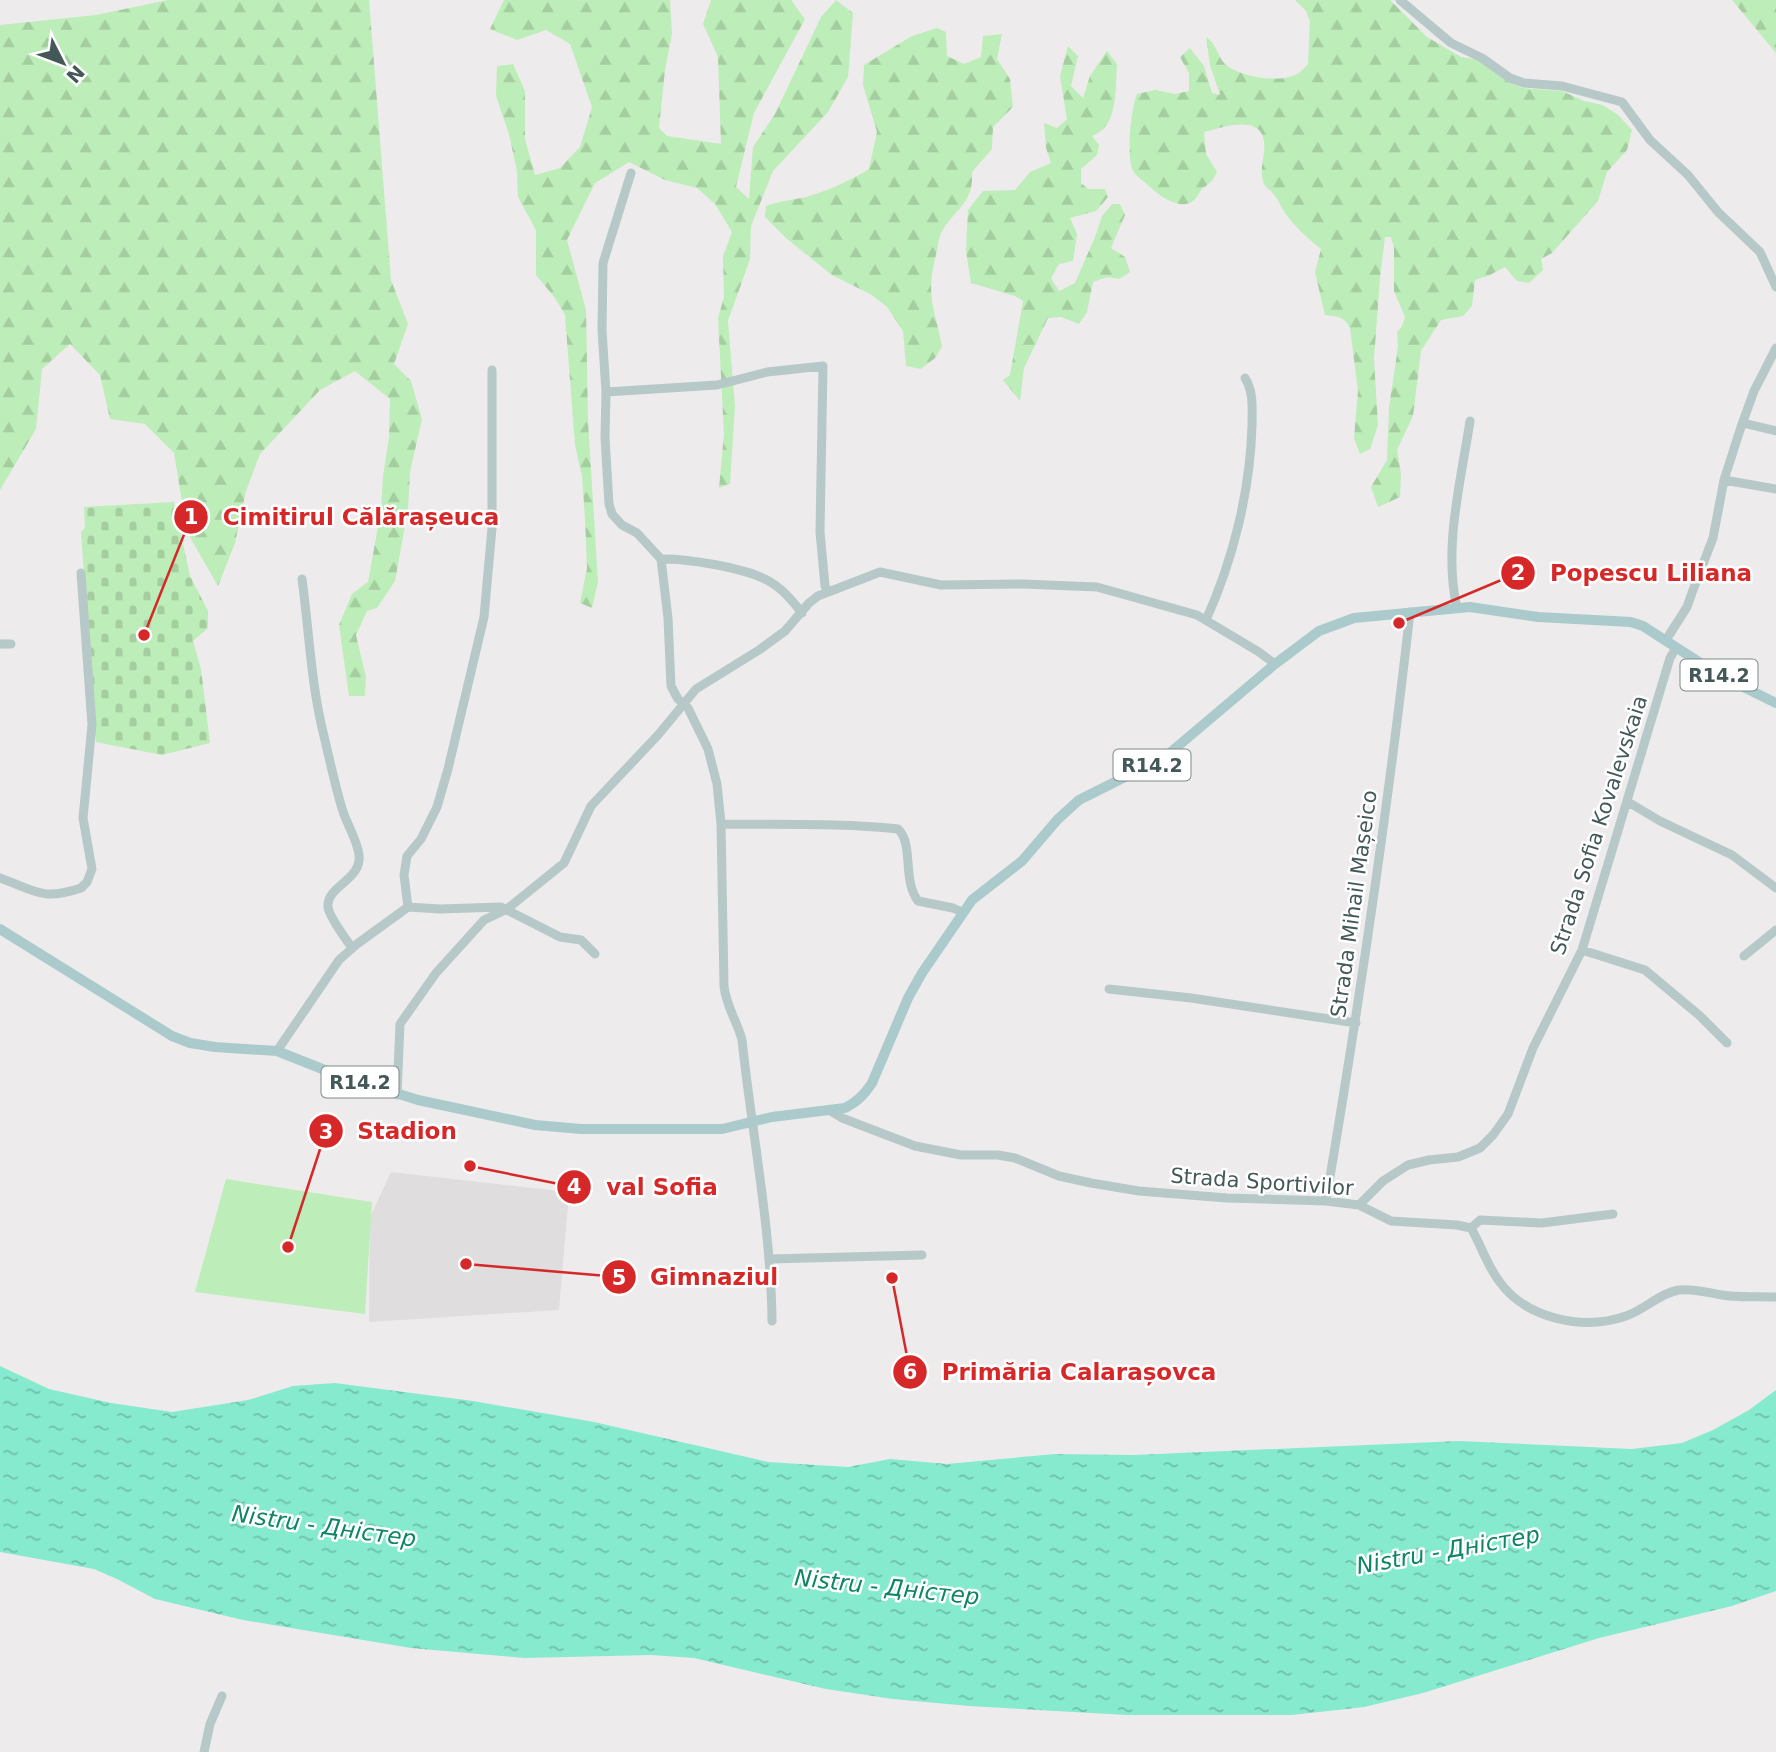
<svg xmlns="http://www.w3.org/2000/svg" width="1776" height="1752" font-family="'DejaVu Sans',sans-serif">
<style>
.education{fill:#dfddde}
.grass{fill:#bdedb8}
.forest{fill:url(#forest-firs)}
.cemetery{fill:url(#cemetery-stones)}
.water{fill:url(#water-ripples)}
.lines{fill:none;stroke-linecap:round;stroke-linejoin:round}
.minor{stroke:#b6c8c8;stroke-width:9}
.major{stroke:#aacacb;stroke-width:10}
.labels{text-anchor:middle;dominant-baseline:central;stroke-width:5;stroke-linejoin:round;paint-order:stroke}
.shield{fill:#fff;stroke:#7c8a8a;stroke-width:2}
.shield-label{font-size:19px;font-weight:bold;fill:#445858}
.street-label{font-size:21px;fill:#445858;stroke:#fff}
.water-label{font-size:23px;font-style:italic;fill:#0e8564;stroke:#fff}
.leader{fill:none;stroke:#d62828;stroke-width:2.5}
.callout-dot{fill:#d62828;stroke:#fff;stroke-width:2.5}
.mark-label{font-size:21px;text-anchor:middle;font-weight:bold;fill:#fff}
.callout-label{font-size:23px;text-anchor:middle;font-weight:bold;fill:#d62828;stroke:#fff;stroke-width:5;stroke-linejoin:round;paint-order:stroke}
</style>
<defs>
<pattern id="forest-firs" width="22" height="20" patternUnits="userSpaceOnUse" patternTransform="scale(1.75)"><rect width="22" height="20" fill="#bdedb8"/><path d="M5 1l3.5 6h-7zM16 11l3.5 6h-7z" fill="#a4cda0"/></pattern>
<pattern id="cemetery-stones" width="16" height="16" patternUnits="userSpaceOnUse" patternTransform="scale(1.75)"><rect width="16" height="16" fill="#bdedb8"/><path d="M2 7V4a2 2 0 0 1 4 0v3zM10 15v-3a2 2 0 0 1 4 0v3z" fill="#a4cda0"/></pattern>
<pattern id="water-ripples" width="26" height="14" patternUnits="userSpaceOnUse" patternTransform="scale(1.75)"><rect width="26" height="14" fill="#85eace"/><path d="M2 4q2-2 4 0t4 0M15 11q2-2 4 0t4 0" fill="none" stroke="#6ec0aa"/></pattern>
</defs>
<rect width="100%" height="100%" fill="#eeebec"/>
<!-- education -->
<path class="education" d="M 391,1172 L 560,1191 L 568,1205 L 559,1310 L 369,1322 L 370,1217 Z"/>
<!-- grass -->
<path class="grass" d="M 226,1179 L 372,1202 L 365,1314 L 195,1292 Z"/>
<!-- forest -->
<path class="forest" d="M 168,0 L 369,0 L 391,280 L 408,324 L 394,364 L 411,381 L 422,419 L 410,472 L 408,509 L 395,581 L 377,608 L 367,611 L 356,635 L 366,677 L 365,696 L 349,696 L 339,625 L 352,594 L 368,582 L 381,510 L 383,476 L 389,437 L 390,399 L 355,371 L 320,390 L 260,454 L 246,491 L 235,543 L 218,586 L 187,532 L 174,453 L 145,424 L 110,419 L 100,375 L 70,344 L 42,369 L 36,429 L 0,490 L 0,25 L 96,15 Z
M 504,0 L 670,0 L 672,34 L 665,70 L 659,128 L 667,136 L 721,144 L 718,57 L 703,24 L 711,0 L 791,0 L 805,19 L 754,113 L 736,187 L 749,199 L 753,147 L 775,114 L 821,17 L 836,0 L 853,13 L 848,77 L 828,112 L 773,171 L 751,226 L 750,259 L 728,321 L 735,406 L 730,484 L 719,488 L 724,434 L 718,318 L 724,297 L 723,256 L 732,232 L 715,204 L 697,188 L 665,180 L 629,162 L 595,183 L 567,240 L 586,310 L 588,421 L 598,582 L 592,608 L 580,603 L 587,568 L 585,518 L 582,476 L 575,445 L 565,315 L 555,298 L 536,275 L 536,230 L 518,197 L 517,171 L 509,134 L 496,96 L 497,66 L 513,64 L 525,91 L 525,139 L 535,175 L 560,168 L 580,147 L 592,107 L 570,44 L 546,30 L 517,40 L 490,29 Z
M 1295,0 L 1390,0 L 1427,37 L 1461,57 L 1474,59 L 1495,69 L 1505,80 L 1522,88 L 1562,91 L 1584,101 L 1602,105 L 1617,114 L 1632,130 L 1627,150 L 1607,172 L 1598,201 L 1552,253 L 1541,259 L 1543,270 L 1529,283 L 1517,281 L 1505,267 L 1490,275 L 1475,280 L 1472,306 L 1463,316 L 1441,320 L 1421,351 L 1413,416 L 1397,450 L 1401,474 L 1400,497 L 1378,507 L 1371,487 L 1387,460 L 1389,407 L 1398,347 L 1397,332 L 1402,326 L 1405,317 L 1394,291 L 1394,248 L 1391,237 L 1385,237 L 1380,278 L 1374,359 L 1378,425 L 1370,449 L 1360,454 L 1354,438 L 1358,391 L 1350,328 C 1345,317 1337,316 1325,315 L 1315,272 L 1321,249 C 1307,238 1293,225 1283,210 C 1280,206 1279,200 1275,196 C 1272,191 1267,189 1264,184 C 1258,169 1266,156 1264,142 C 1261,113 1221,128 1204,132 L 1206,154 L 1217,172 C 1213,181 1210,183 1203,188 C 1199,192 1197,198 1193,201 C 1180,211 1158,195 1149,186 C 1145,182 1136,176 1133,171 C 1126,156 1131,109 1137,94 L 1155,90 L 1175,94 L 1189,91 L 1189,73 L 1180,57 L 1190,48 L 1204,66 L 1212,93 L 1220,95 L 1210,65 L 1206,37 C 1217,44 1217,56 1225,64 C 1239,77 1278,83 1295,75 C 1300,74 1305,67 1308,64 L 1310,21 L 1306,11 Z
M 1732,0 L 1776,0 L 1776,53 Z
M 937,28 L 946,32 L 947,56 L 964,64 L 981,57 L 983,36 L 1002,34 L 997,59 L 1010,79 L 1013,107 L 993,127 L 992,149 L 972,172 C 974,204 955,208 941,233 C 938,240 938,248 936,255 C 925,298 935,307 942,347 L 935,358 L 921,369 L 906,366 L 903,331 L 887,307 L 872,295 L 832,275 L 786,238 L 765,217 L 766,206 C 780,201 792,200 806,197 C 828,191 849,181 869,169 L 877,132 L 863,85 L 864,65 L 912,36 Z
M 1068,46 L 1078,56 L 1071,86 L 1083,98 L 1090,76 L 1107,51 L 1117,64 C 1115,88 1119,127 1092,136 L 1099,145 L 1097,155 L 1081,169 L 1081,183 L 1088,189 L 1105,189 L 1108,197 L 1096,211 L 1070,218 L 1077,234 L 1073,261 L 1059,264 L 1051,278 L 1059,291 L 1075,283 L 1095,237 L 1102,216 L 1112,204 L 1120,204 L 1125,215 L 1111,248 L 1125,257 L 1130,272 L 1119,279 L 1107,277 L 1093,282 L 1087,312 L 1079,324 L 1061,317 L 1048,318 L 1024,368 L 1020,401 L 1003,380 L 1010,375 L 1023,301 L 1015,296 L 971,283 L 966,251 L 968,210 L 983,191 L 1015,190 L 1030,172 L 1051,163 L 1046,148 L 1044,123 L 1057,128 L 1067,119 L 1060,76 Z"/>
<!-- cemetery -->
<path class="cemetery" d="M 174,502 L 190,576 L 208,611 L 208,628 L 193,641 L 201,669 L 210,743 L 162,755 L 96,742 L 81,532 L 85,528 L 84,507 Z"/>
<!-- water -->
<path class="water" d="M 0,1366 L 49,1389 L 111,1403 L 172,1412 L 248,1400 L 293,1386 L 335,1383 L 473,1401 L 594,1422 L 768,1462 L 848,1467 L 890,1459 L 947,1464 L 1055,1454 L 1134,1455 L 1459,1441 L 1632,1449 L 1682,1443 L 1713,1430 L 1749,1410 L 1776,1390 L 1776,1591 L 1732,1606 L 1599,1638 L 1423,1693 L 1364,1707 L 1292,1715 L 1127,1715 L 969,1706 L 893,1699 L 826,1689 L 694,1658 L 651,1655 L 524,1658 L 411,1648 L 243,1620 L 155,1599 L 117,1579 L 94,1569 L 0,1552 Z"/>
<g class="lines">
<!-- minor -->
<path class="minor" d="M 1400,0 L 1451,43 L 1482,58 L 1510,78 L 1524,83 L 1562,86 L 1622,102 L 1650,140 L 1688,175 L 1718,212 L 1760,252 L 1776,287
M 631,173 L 603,263 L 602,330 L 606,392 L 605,438 L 609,504 L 612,514 L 622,525 L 637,533 L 661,559 L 668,618 L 671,686 L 678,699 L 688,708 L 708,749 L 717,784 L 721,824 L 724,986 C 726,1006 737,1021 742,1040 C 752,1134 771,1227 772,1321
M 606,392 L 717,385 L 767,372 L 823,366 L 820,532 L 825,586 L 828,591
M 1743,423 L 1776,431
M 1724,480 L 1776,489
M 661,559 C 686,558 743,568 765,579 C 781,587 791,599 802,613
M 302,579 C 309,630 311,683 323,732 C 329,757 334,781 341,805 C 345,822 357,838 359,855 C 362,880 326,886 328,907 C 329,917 346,939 352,948
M 1457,608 C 1443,547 1461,481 1470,421
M 1206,620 C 1233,560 1250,492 1252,426 C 1252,409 1254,392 1245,378
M 1666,640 L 1687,607 L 1693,590 L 1713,538 L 1724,480 L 1741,427 L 1754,391 L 1776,348
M 0,644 L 11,644
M 1628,802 L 1660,821 L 1732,855 L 1776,888
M 721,824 C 780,825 839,823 898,829 C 914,844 902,880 918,901 L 953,908 L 962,912
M 0,878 C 36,891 42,901 81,888 L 87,882 L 92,869 L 83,818 L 92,725 L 81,573
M 408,907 L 404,875 L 407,856 L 421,839 L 437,807 L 448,769 L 484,617 L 492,528 L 492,370
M 1582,950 L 1645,970 L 1700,1016 L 1727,1043
M 1744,956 L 1776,930
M 1109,989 L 1191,998 L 1356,1023
M 277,1051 L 339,960 L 357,944 L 408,907 L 440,909 L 501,907 L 560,937 L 581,940 L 595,954
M 397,1095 L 400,1024 L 436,973 L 484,920 L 507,909 L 564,863 L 591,806 L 658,735 L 696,689 L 759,650 L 785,631 L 809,603 L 818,596 L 880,572 L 941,585 L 1023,584 L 1097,587 L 1197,615 L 1259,652 L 1275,664
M 829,1110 L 842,1118 L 915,1146 L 961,1155 L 998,1155 L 1015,1158 L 1059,1176 L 1091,1183 L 1139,1191 L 1227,1198 L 1326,1201 L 1359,1205 L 1391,1221 L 1457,1225 L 1471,1228 C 1481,1245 1487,1265 1499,1281 C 1526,1319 1583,1331 1626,1316 C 1644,1310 1660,1293 1679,1290 C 1694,1288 1708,1293 1722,1295 C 1739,1298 1758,1296 1776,1297
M 1326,1201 C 1359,1005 1388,809 1410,612
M 1359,1205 L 1383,1181 L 1408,1165 L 1429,1160 L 1458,1157 L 1480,1148 L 1493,1135 L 1508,1114 L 1533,1048 L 1582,950 L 1670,658 L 1676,648
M 1471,1228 L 1480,1220 L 1542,1223 L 1613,1214
M 770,1259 L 922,1255
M 204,1752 L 210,1724 L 222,1696"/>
<!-- major -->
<path class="major" d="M 0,929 L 172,1036 L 190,1043 L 215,1047 L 277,1051 L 335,1074 L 418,1100 L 535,1125 L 581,1129 L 722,1129 L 772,1117 L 845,1108 C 857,1102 864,1095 872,1083 L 908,998 L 922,973 L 972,900 L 1022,861 L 1058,819 L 1079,800 L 1165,757 L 1275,664 L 1319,631 L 1354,618 L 1470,607 L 1538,617 L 1631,622 L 1643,626 L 1719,675 L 1776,703"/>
</g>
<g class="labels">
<!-- shield labels -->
<g class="shield">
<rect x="1680.5" y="659.5" width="77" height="31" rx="5"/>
<rect x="1113.5" y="749.5" width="77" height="31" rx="5"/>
<rect x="321.5" y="1066.5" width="77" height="31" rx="5"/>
</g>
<g class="shield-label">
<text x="1719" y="675">R14.2</text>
<text x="1152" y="765">R14.2</text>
<text x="360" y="1082">R14.2</text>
</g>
<!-- street labels -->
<g class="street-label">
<text transform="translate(1599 825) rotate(-72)">Strada Sofia Kovalevskaia</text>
<text transform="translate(1354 904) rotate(-82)">Strada Mihail Mașeico</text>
<text transform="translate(1262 1182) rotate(4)">Strada Sportivilor</text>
</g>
<!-- water labels -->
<g class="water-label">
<text transform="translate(324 1526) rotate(8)">Nistru - Дністер</text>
<text transform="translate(1448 1550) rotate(-10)">Nistru - Дністер</text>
<text transform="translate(887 1587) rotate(6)">Nistru - Дністер</text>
</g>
</g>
<!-- callouts -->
<path class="leader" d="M144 635L191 517M1399 623L1518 573M288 1247L326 1131M470 1166L574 1187M466 1264L619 1277M892 1278L910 1372"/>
<g class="callout-dot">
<circle cx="144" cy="635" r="7"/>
<circle cx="1399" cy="623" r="7"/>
<circle cx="288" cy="1247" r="7"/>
<circle cx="470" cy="1166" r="7"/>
<circle cx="466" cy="1264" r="7"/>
<circle cx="892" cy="1278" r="7"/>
<circle cx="191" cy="517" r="18"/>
<circle cx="1518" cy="573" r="18"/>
<circle cx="326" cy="1131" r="18"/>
<circle cx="574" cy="1187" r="18"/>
<circle cx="619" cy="1277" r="18"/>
<circle cx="910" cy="1372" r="18"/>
</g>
<g class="mark-label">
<text x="191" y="524">1</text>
<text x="1518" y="580">2</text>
<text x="326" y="1139">3</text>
<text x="574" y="1194">4</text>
<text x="619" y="1285">5</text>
<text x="910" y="1379">6</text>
</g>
<g class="callout-label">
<text x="361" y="525">Cimitirul Călărașeuca</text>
<text x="1651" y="581">Popescu Liliana</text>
<text x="407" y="1139">Stadion</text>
<text x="662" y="1195">val Sofia</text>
<text x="714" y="1285">Gimnaziul</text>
<text x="1079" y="1380">Primăria Calarașovca</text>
</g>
<!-- north arrow -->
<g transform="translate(63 63) rotate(132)" stroke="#ffffff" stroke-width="5" paint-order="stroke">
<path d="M0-5L12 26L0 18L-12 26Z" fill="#445858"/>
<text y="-10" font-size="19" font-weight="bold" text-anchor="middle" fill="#445858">N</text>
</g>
</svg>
